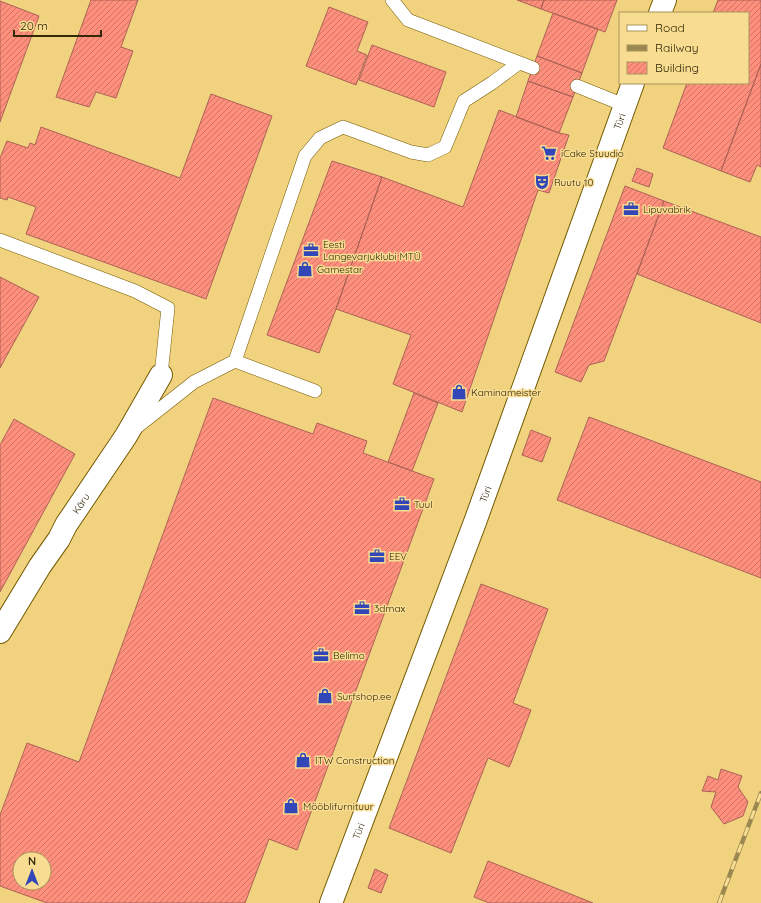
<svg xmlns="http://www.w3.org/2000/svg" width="761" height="903" font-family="Quicksand,sans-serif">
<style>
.built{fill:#f1d27f;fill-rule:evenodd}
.building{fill:url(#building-hatch);stroke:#ac6256;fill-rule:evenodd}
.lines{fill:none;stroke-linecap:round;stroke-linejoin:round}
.service-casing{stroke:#735a00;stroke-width:14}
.minor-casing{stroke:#735a00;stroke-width:24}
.service{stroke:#fff;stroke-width:13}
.minor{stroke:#fff;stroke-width:22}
.rail-casing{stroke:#9b8851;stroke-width:4.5}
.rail{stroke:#f7dc91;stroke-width:3;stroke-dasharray:9;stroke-linecap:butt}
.labels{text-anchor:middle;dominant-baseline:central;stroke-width:3;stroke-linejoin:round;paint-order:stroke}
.street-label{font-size:10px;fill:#332909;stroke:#f7dc91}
.poi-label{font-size:10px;fill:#332909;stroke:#f7dc91;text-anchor:start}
</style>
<defs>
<pattern id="building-hatch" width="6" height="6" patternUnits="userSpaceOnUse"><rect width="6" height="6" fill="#fe8f7d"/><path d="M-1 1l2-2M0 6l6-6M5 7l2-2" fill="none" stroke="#ce7565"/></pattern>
</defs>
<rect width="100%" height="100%" fill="#f7dc91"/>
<!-- built -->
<path class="built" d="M 0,0 L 761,0 L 761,903 L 0,903 ZM 620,13 L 748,13 L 748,83 L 620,83 ZM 20,859 L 44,859 L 44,883 L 20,883 Z"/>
<!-- building -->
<path class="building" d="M 91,0 L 138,0 L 121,47 L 133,51 L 116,98 L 96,92 L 89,107 L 56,97 Z
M 517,0 L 544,0 L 541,9 Z
M 544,0 L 617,0 L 605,32 L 541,9 Z
M 718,0 L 761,0 L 761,64 L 721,171 L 663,148 L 687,83 L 748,83 L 748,13 L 713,13 Z
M 0,1 L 39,16 L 0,122 Z
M 329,7 L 368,22 L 357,51 L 367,55 L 356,85 L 306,66 Z
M 553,13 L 598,29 L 582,73 L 537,56 Z
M 372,45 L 446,72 L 434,107 L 359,80 Z
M 537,56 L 582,73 L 573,97 L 528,81 Z
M 761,64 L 761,167 L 757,165 L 750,182 L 721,171 Z
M 528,81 L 573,97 L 559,133 L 516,117 Z
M 211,94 L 272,116 L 206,299 L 26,234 L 36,207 L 8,197 L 7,200 L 0,198 L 0,158 L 7,141 L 28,148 L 30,143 L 35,145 L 41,127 L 180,178 Z
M 499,110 L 559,133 L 569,135 L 549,193 L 538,190 L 462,412 L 393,384 L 411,335 L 336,309 L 382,177 L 463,207 Z
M 332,161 L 382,177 L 336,309 L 319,353 L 267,335 Z
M 637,168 L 653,174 L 649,187 L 632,181 Z
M 625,186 L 664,201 L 604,361 L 589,365 L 581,382 L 555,372 Z
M 664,201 L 761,237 L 761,323 L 637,274 Z
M 0,277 L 39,297 L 0,368 Z
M 414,393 L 438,403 L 412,471 L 388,462 Z
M 213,398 L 313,434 L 317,423 L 367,441 L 363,453 L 434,479 L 297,850 L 269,839 L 245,903 L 47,903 L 0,886 L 0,815 L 27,743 L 79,762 ZM 20,859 L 44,859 L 44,883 L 20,883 Z
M 589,417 L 761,482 L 761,578 L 557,500 Z
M 14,419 L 75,454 L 0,592 L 0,445 Z
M 531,430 L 551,438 L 542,462 L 522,455 Z
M 481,584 L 548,609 L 513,703 L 531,710 L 511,763 L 509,767 L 488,758 L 451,853 L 389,828 Z
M 721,769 L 742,776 L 738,787 L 748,802 L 743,816 L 724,824 L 711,807 L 716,792 L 702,791 L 708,776 L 718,780 Z
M 488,861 L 593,903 L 489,903 L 474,897 Z
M 375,869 L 388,875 L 381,893 L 368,888 Z"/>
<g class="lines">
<!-- service casing -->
<g class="service-casing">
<path id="service" d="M 392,0 L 408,20 L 533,68
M 577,86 L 624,105
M 0,240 L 135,291 L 168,308 L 161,375
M 235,361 L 315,391
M 137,427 L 194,382 L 235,361 L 305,156 L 320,138 L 343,127 L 411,152 L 428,155 L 445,147 L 464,101 L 492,83 L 519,63"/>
</g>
<!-- minor casing -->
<g class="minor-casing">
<g id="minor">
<path d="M 660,13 L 665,0"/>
<path id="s1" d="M 0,632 L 40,566 L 59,539 L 66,525 L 126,436 L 161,375"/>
<path id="s2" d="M 331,903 L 475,522 L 633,83"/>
</g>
</g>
<!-- service -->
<use href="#service" class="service"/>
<!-- minor -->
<use href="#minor" class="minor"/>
<!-- rail casing -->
<g class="rail-casing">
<path id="rail" d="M 719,903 L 761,793"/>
</g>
<!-- rail -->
<use href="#rail" class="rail"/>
</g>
<!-- icons -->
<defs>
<g id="supermarket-bare" transform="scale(1.2)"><path d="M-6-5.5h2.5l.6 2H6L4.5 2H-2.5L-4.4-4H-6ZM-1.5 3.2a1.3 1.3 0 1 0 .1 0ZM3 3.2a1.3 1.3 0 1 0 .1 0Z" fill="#3346b8" stroke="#f7dc91" stroke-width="2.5" paint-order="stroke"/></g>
<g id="theatre-bare" transform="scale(1.2)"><path d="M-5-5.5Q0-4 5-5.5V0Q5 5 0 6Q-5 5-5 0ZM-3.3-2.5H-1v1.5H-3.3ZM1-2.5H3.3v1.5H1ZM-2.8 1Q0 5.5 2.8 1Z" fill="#3346b8" stroke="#f7dc91" stroke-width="2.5" paint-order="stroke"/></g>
<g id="office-bare" transform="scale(1.2)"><path d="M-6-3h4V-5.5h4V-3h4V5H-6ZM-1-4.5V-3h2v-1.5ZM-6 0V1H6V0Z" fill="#3346b8" stroke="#f7dc91" stroke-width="2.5" paint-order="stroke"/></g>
<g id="shop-bare" transform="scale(1.2)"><path d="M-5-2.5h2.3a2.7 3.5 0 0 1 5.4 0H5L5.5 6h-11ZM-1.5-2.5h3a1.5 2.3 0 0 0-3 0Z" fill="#3346b8" stroke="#f7dc91" stroke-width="2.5" paint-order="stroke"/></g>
</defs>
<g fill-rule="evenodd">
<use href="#supermarket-bare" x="549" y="153"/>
<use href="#theatre-bare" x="542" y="182"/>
<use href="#office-bare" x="631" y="209"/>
<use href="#office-bare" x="311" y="250"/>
<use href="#shop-bare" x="305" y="269"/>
<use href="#shop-bare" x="459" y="392"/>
<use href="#office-bare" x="402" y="504"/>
<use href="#office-bare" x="377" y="556"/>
<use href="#office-bare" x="362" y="608"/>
<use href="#office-bare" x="321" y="655"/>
<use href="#shop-bare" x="325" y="696"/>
<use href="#shop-bare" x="303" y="760"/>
<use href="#shop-bare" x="291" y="806"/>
</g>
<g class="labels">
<!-- street labels -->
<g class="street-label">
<text stroke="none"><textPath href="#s2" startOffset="833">Türi</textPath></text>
<text stroke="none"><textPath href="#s2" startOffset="437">Türi</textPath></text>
<text stroke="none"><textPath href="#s1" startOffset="152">Käru</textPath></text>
<text stroke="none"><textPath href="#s2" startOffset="77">Türi</textPath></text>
</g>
<!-- poi labels -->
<g class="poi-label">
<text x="561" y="153">iCake Stuudio</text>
<text x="554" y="182">Ruutu 10</text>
<text x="643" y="209">Lipuvabrik</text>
<text x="323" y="244">Eesti<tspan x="323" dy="12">Langevarjuklubi MTÜ</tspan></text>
<text x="317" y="269">Gamestar</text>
<text x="471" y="392">Kaminameister</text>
<text x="414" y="504">Tuul</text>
<text x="389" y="556">EEV</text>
<text x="374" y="608">3dmax</text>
<text x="333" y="655">Belimo</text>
<text x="337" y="696">Surfshop.ee</text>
<text x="315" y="760">ITW Construction</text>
<text x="303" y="806">Mööblifurnituur</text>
</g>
</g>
<!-- legend -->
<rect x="619" y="12" width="130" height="72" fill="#f7dc91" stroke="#a9945b"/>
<rect x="627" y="25" width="20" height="6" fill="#ffffff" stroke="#a9945b"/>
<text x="655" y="32" font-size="12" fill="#332909">Road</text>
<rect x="627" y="45" width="20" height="6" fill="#9b8851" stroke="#a9945b"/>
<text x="655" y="52" font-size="12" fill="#332909">Railway</text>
<rect x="627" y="62" width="20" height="12" fill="url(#building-hatch)" stroke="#a9945b"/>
<text x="655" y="72" font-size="12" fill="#332909">Building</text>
<!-- north arrow -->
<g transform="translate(32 871)"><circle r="19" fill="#f7dc91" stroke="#a9945b"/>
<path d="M0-3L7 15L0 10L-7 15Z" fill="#3346b8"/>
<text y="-6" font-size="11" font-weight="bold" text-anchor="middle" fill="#332909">N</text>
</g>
<!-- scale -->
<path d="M14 30v6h87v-6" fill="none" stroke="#332909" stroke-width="2"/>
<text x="20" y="30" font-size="12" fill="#332909" stroke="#f7dc91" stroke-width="3" paint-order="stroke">20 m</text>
</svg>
